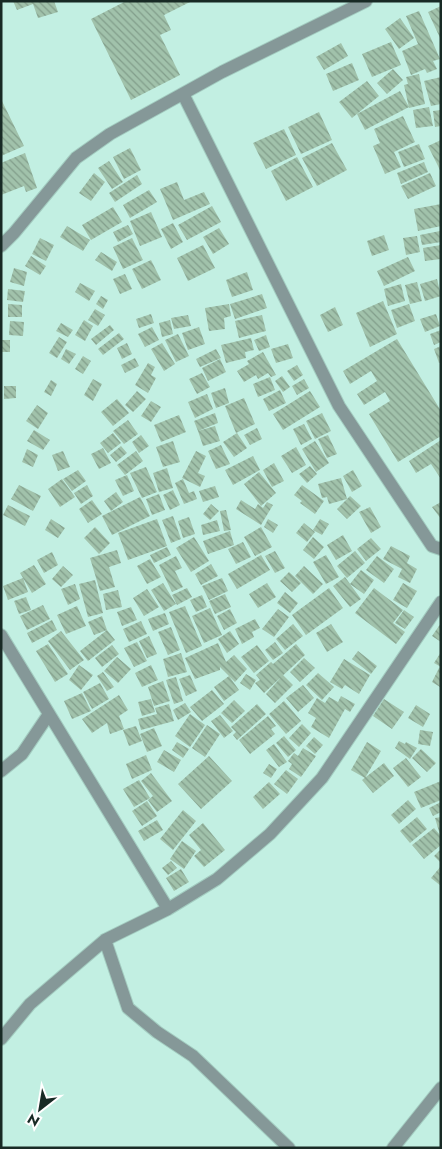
<svg xmlns="http://www.w3.org/2000/svg" width="442" height="1149" font-family="Jost,sans-serif">
<style>
.building{fill:url(#building-back-hatch)}
.lines{fill:none;stroke-linecap:round;stroke-linejoin:round}
.minor-casing{stroke:#a3ccc0;stroke-width:14}
.minor{stroke:#859898;stroke-width:12}
</style>
<defs>
<pattern id="building-back-hatch" width="6" height="6" patternUnits="userSpaceOnUse" patternTransform="scale(1.25)"><rect width="6" height="6" fill="#a1c2ab"/><path d="M-1 5l2 2M0 0l6 6M5-1l2 2" fill="none" stroke="#829e8b"/></pattern>
</defs>
<rect width="100%" height="100%" fill="#c2efe2"/>
<!-- building -->
<path class="building" d="M 13,1 L 54,1 L 58,12 L 38,18 L 33,4 L 17,10 Z
M 126,1 L 192,1 L 164,15 L 171,30 L 160,35 L 180,75 L 131,100 L 91,19 Z
M 441,6 L 441,40 L 428,12 Z
M 419,11 L 440,59 L 433,61 L 437,69 L 427,73 L 425,69 L 411,75 L 402,51 L 418,44 L 406,16 Z
M 400,18 L 414,38 L 399,49 L 385,29 Z
M 391,42 L 401,65 L 372,77 L 362,54 Z
M 341,43 L 348,56 L 324,70 L 316,57 Z
M 352,63 L 359,80 L 333,91 L 326,74 Z
M 393,69 L 403,80 L 387,94 L 377,83 Z
M 419,74 L 425,104 L 409,108 L 404,85 L 408,84 L 406,77 Z
M 441,77 L 441,104 L 431,106 L 424,81 Z
M 367,81 L 379,96 L 352,118 L 339,102 Z
M 400,91 L 409,107 L 365,130 L 357,114 Z
M 1,99 L 24,146 L 1,156 Z
M 429,107 L 433,126 L 416,128 L 413,110 Z
M 441,110 L 441,126 L 435,127 L 433,111 Z
M 319,112 L 332,140 L 301,154 L 288,127 Z
M 403,116 L 415,142 L 394,152 L 401,167 L 385,174 L 373,146 L 380,143 L 374,129 Z
M 284,129 L 296,155 L 266,169 L 253,143 Z
M 441,140 L 441,172 L 428,146 Z
M 332,143 L 347,170 L 317,186 L 302,158 Z
M 419,144 L 425,159 L 404,167 L 398,152 Z
M 130,148 L 141,170 L 124,179 L 113,157 Z
M 25,153 L 37,188 L 26,192 L 24,186 L 1,195 L 1,163 Z
M 297,157 L 313,187 L 286,201 L 271,171 Z
M 109,161 L 123,182 L 112,189 L 98,168 Z
M 424,162 L 428,172 L 401,184 L 397,173 Z
M 94,173 L 105,182 L 91,201 L 79,193 Z
M 430,173 L 436,186 L 408,199 L 401,186 Z
M 137,175 L 142,184 L 115,202 L 109,193 Z
M 177,182 L 184,200 L 204,192 L 210,204 L 173,220 L 160,189 Z
M 149,190 L 157,202 L 130,218 L 123,205 Z
M 441,204 L 441,226 L 418,231 L 414,209 Z
M 212,206 L 221,222 L 187,240 L 178,225 Z
M 113,207 L 122,222 L 91,240 L 82,225 Z
M 151,212 L 162,237 L 140,246 L 130,221 Z
M 173,223 L 183,242 L 171,249 L 161,229 Z
M 128,225 L 133,234 L 118,242 L 113,232 Z
M 67,226 L 90,240 L 83,251 L 60,237 Z
M 219,228 L 229,244 L 213,254 L 203,237 Z
M 440,231 L 441,242 L 422,245 L 420,235 Z
M 384,235 L 389,250 L 372,256 L 367,241 Z
M 417,236 L 420,252 L 406,255 L 403,238 Z
M 40,238 L 54,245 L 46,261 L 32,254 Z
M 132,238 L 143,260 L 123,269 L 113,247 Z
M 203,245 L 215,268 L 188,281 L 177,258 Z
M 441,245 L 441,259 L 425,261 L 423,248 Z
M 101,252 L 117,262 L 112,271 L 95,260 Z
M 31,256 L 46,266 L 40,275 L 25,266 Z
M 408,257 L 415,271 L 384,286 L 377,271 Z
M 151,260 L 161,280 L 142,289 L 132,269 Z
M 14,268 L 27,272 L 24,286 L 10,282 Z
M 247,272 L 253,290 L 232,297 L 226,280 Z
M 125,274 L 132,289 L 120,294 L 113,279 Z
M 437,279 L 441,296 L 425,301 L 420,284 Z
M 417,282 L 422,301 L 410,304 L 405,285 Z
M 80,283 L 95,291 L 89,301 L 75,292 Z
M 401,284 L 405,301 L 388,306 L 384,289 Z
M 8,289 L 25,291 L 23,302 L 7,300 Z
M 262,294 L 267,308 L 235,319 L 230,304 Z
M 101,296 L 108,300 L 103,309 L 96,304 Z
M 383,301 L 397,334 L 370,347 L 356,313 Z
M 8,304 L 22,305 L 22,317 L 8,317 Z
M 229,304 L 231,316 L 224,318 L 225,329 L 209,331 L 205,308 Z
M 409,304 L 415,321 L 397,328 L 391,310 Z
M 335,307 L 343,325 L 328,332 L 320,315 Z
M 95,309 L 105,315 L 98,326 L 88,320 Z
M 151,314 L 154,323 L 139,328 L 136,319 Z
M 436,314 L 440,326 L 425,332 L 420,319 Z
M 188,315 L 191,326 L 174,329 L 171,318 Z
M 262,315 L 266,331 L 239,338 L 235,321 Z
M 84,320 L 93,326 L 85,341 L 75,335 Z
M 170,320 L 173,334 L 162,337 L 159,323 Z
M 10,321 L 24,322 L 23,336 L 9,335 Z
M 61,323 L 73,330 L 68,337 L 56,331 Z
M 110,325 L 114,330 L 96,345 L 91,339 Z
M 152,327 L 159,340 L 145,347 L 138,334 Z
M 199,327 L 205,344 L 188,350 L 182,333 Z
M 441,330 L 441,342 L 434,345 L 430,334 Z
M 119,333 L 124,339 L 103,355 L 98,349 Z
M 178,334 L 189,356 L 176,362 L 165,340 Z
M 266,335 L 270,347 L 259,351 L 254,340 Z
M 59,337 L 67,342 L 57,358 L 49,353 Z
M 251,338 L 254,350 L 245,352 L 246,358 L 226,363 L 221,345 Z
M 397,339 L 441,411 L 441,436 L 398,462 L 369,414 L 390,401 L 385,392 L 364,405 L 357,394 L 377,381 L 371,371 L 350,384 L 343,371 Z
M 1,340 L 10,340 L 10,352 L 1,352 Z
M 127,343 L 132,354 L 122,359 L 117,348 Z
M 162,343 L 175,364 L 164,371 L 151,349 Z
M 288,344 L 293,358 L 276,363 L 271,349 Z
M 441,346 L 441,362 L 439,363 L 434,349 Z
M 66,349 L 76,354 L 69,364 L 61,359 Z
M 216,349 L 221,358 L 200,367 L 196,359 Z
M 263,352 L 276,375 L 271,377 L 268,373 L 258,379 L 256,375 L 244,382 L 237,371 L 249,364 L 247,361 Z
M 83,356 L 91,361 L 83,374 L 75,369 Z
M 135,358 L 139,366 L 125,373 L 121,365 Z
M 220,359 L 226,372 L 208,381 L 202,368 Z
M 148,363 L 155,367 L 151,375 L 156,378 L 148,393 L 135,385 Z
M 297,365 L 303,375 L 294,381 L 287,371 Z
M 202,373 L 210,387 L 197,394 L 189,379 Z
M 282,376 L 290,387 L 283,392 L 275,381 Z
M 270,377 L 275,390 L 258,397 L 253,384 Z
M 93,379 L 102,384 L 93,401 L 84,395 Z
M 304,379 L 309,388 L 297,395 L 292,386 Z
M 51,380 L 57,384 L 51,396 L 44,392 Z
M 4,386 L 16,386 L 16,398 L 4,399 Z
M 225,388 L 229,403 L 216,408 L 211,393 Z
M 280,390 L 286,403 L 269,411 L 263,399 Z
M 137,391 L 146,399 L 133,412 L 125,405 Z
M 310,391 L 320,407 L 283,430 L 273,414 Z
M 207,394 L 213,409 L 195,418 L 188,402 Z
M 244,398 L 255,424 L 236,433 L 225,406 Z
M 117,399 L 129,413 L 113,426 L 101,412 Z
M 151,401 L 161,407 L 151,422 L 141,416 Z
M 37,405 L 48,413 L 38,429 L 26,421 Z
M 215,413 L 218,423 L 198,431 L 194,421 Z
M 322,413 L 331,431 L 315,439 L 306,421 Z
M 179,415 L 186,432 L 161,442 L 154,425 Z
M 128,420 L 138,434 L 124,444 L 113,431 Z
M 304,424 L 312,439 L 301,445 L 293,429 Z
M 215,426 L 220,441 L 203,446 L 198,431 Z
M 257,428 L 262,439 L 250,445 L 244,435 Z
M 34,430 L 50,440 L 43,450 L 27,441 Z
M 113,433 L 121,443 L 108,453 L 100,443 Z
M 237,433 L 247,448 L 234,457 L 223,442 Z
M 141,435 L 149,446 L 139,453 L 132,442 Z
M 328,435 L 337,454 L 327,458 L 318,439 Z
M 441,440 L 441,479 L 431,464 L 416,473 L 409,461 Z
M 173,441 L 180,462 L 163,467 L 156,447 Z
M 315,441 L 329,463 L 316,472 L 302,449 Z
M 221,445 L 230,464 L 216,469 L 208,451 Z
M 121,446 L 127,453 L 116,462 L 110,455 Z
M 296,447 L 306,465 L 292,473 L 281,456 Z
M 103,448 L 111,463 L 99,469 L 91,454 Z
M 27,449 L 38,455 L 33,467 L 22,462 Z
M 63,451 L 70,467 L 58,471 L 52,455 Z
M 136,451 L 143,461 L 125,475 L 117,465 Z
M 196,451 L 206,456 L 198,473 L 205,476 L 200,487 L 182,478 Z
M 253,456 L 260,470 L 233,485 L 225,470 Z
M 274,463 L 284,481 L 272,487 L 263,470 Z
M 310,466 L 317,474 L 307,483 L 299,474 Z
M 146,467 L 157,492 L 142,498 L 130,473 Z
M 167,468 L 173,488 L 159,492 L 153,473 Z
M 78,470 L 86,481 L 72,491 L 63,479 Z
M 353,470 L 362,486 L 352,492 L 343,476 Z
M 259,472 L 276,493 L 261,506 L 244,484 Z
M 127,475 L 134,491 L 123,496 L 115,480 Z
M 341,478 L 347,499 L 329,504 L 327,497 L 322,498 L 318,484 Z
M 62,479 L 75,497 L 60,507 L 48,489 Z
M 183,479 L 189,493 L 194,491 L 197,499 L 184,504 L 175,483 Z
M 19,485 L 41,496 L 33,511 L 11,499 Z
M 87,485 L 93,496 L 81,504 L 74,493 Z
M 302,485 L 324,501 L 315,514 L 300,503 L 302,501 L 294,495 Z
M 215,486 L 219,497 L 203,502 L 199,491 Z
M 173,490 L 180,505 L 170,510 L 163,495 Z
M 116,492 L 123,502 L 111,511 L 104,501 Z
M 159,494 L 165,510 L 152,515 L 146,499 Z
M 350,496 L 361,506 L 347,519 L 337,509 Z
M 140,497 L 150,516 L 112,535 L 102,516 Z
M 92,500 L 102,514 L 88,523 L 79,509 Z
M 241,500 L 255,509 L 258,504 L 263,508 L 267,502 L 273,505 L 261,525 L 236,509 Z
M 441,502 L 441,519 L 432,507 Z
M 211,504 L 219,511 L 210,520 L 203,514 Z
M 8,505 L 30,516 L 25,526 L 3,515 Z
M 370,507 L 381,527 L 371,533 L 359,512 Z
M 226,510 L 231,530 L 224,531 L 220,511 Z
M 173,516 L 181,539 L 171,543 L 162,520 Z
M 189,517 L 195,534 L 183,538 L 178,521 Z
M 51,519 L 65,528 L 58,538 L 45,530 Z
M 157,519 L 167,546 L 128,560 L 118,533 Z
M 268,519 L 278,525 L 273,533 L 264,527 Z
M 320,519 L 329,524 L 322,535 L 313,530 Z
M 217,520 L 220,531 L 203,535 L 201,525 Z
M 304,523 L 315,532 L 307,542 L 296,533 Z
M 95,527 L 110,543 L 99,554 L 84,538 Z
M 261,527 L 272,547 L 255,556 L 244,537 Z
M 230,531 L 234,545 L 208,554 L 203,541 Z
M 343,535 L 352,551 L 336,560 L 327,545 Z
M 194,537 L 209,561 L 191,572 L 176,548 Z
M 313,537 L 324,547 L 314,559 L 303,550 Z
M 371,538 L 381,549 L 366,561 L 357,549 Z
M 243,542 L 251,557 L 236,564 L 228,549 Z
M 391,546 L 410,556 L 407,563 L 417,569 L 410,583 L 398,577 L 402,569 L 383,559 Z
M 167,547 L 171,555 L 154,563 L 150,555 Z
M 117,550 L 121,563 L 109,567 L 115,587 L 100,591 L 90,558 Z
M 275,551 L 285,568 L 275,573 L 265,556 Z
M 355,551 L 365,563 L 347,578 L 337,566 Z
M 52,552 L 58,565 L 44,573 L 37,560 Z
M 261,555 L 270,570 L 237,589 L 228,574 Z
M 326,555 L 339,577 L 326,584 L 313,562 Z
M 176,556 L 182,568 L 175,571 L 183,587 L 172,592 L 159,565 Z
M 377,556 L 394,569 L 384,583 L 366,570 Z
M 150,559 L 161,577 L 147,584 L 137,566 Z
M 211,564 L 218,576 L 201,585 L 195,574 Z
M 34,565 L 46,584 L 32,593 L 20,573 Z
M 63,566 L 73,575 L 61,587 L 52,579 Z
M 304,566 L 323,584 L 313,594 L 295,576 Z
M 361,570 L 374,580 L 364,594 L 350,584 Z
M 289,572 L 301,583 L 292,592 L 280,581 Z
M 345,577 L 361,599 L 350,607 L 333,586 Z
M 23,578 L 28,592 L 8,600 L 3,586 Z
M 222,578 L 228,591 L 209,600 L 202,586 Z
M 95,580 L 103,613 L 88,617 L 79,584 Z
M 163,583 L 176,604 L 164,611 L 151,590 Z
M 267,583 L 276,597 L 258,608 L 249,594 Z
M 403,583 L 417,591 L 407,608 L 393,600 Z
M 75,584 L 80,599 L 68,605 L 61,589 Z
M 187,588 L 192,597 L 177,605 L 172,595 Z
M 329,588 L 343,608 L 306,635 L 292,615 Z
M 374,588 L 403,610 L 393,623 L 405,632 L 396,644 L 355,613 Z
M 147,589 L 159,607 L 144,616 L 133,598 Z
M 118,590 L 122,607 L 106,610 L 103,594 Z
M 285,592 L 298,603 L 290,613 L 277,603 Z
M 225,594 L 231,607 L 215,614 L 209,601 Z
M 202,595 L 207,607 L 196,612 L 190,600 Z
M 26,597 L 31,610 L 19,614 L 14,601 Z
M 43,605 L 50,619 L 27,630 L 20,616 Z
M 77,606 L 86,626 L 66,634 L 57,615 Z
M 185,606 L 202,646 L 186,653 L 169,612 Z
M 131,607 L 137,620 L 122,626 L 117,612 Z
M 210,608 L 222,635 L 204,643 L 192,616 Z
M 230,609 L 237,623 L 224,630 L 217,616 Z
M 278,609 L 289,617 L 274,637 L 262,629 Z
M 404,610 L 414,617 L 405,629 L 395,623 Z
M 165,613 L 169,624 L 153,631 L 148,619 Z
M 102,616 L 107,630 L 115,640 L 88,661 L 80,651 L 107,630 L 94,635 L 88,622 Z
M 255,619 L 260,628 L 252,632 L 254,637 L 242,644 L 235,629 Z
M 52,620 L 57,630 L 32,643 L 27,633 Z
M 141,621 L 147,634 L 129,642 L 123,629 Z
M 441,623 L 441,642 L 432,636 Z
M 293,624 L 303,636 L 285,650 L 276,639 Z
M 331,624 L 343,642 L 327,652 L 316,633 Z
M 171,627 L 180,650 L 168,655 L 158,632 Z
M 61,631 L 84,660 L 70,670 L 48,641 Z
M 230,631 L 239,644 L 227,653 L 218,639 Z
M 149,636 L 157,654 L 147,658 L 139,641 Z
M 137,642 L 147,661 L 134,667 L 124,648 Z
M 275,642 L 283,653 L 273,660 L 265,650 Z
M 218,643 L 226,662 L 234,655 L 247,669 L 235,682 L 220,667 L 220,670 L 195,679 L 185,658 Z
M 48,644 L 68,674 L 55,682 L 36,651 Z
M 296,644 L 305,655 L 264,693 L 255,683 L 260,680 L 256,675 L 271,662 L 273,664 Z
M 112,645 L 119,654 L 102,667 L 95,658 Z
M 257,645 L 269,661 L 254,673 L 241,657 Z
M 358,651 L 377,666 L 371,674 L 352,659 Z
M 441,652 L 441,667 L 434,663 Z
M 181,653 L 187,672 L 168,677 L 163,659 Z
M 117,657 L 131,669 L 118,683 L 104,671 Z
M 304,658 L 315,668 L 300,682 L 290,672 Z
M 344,659 L 370,675 L 359,694 L 345,685 L 342,689 L 330,682 Z
M 79,665 L 93,675 L 81,690 L 69,680 Z
M 151,665 L 158,680 L 142,687 L 135,673 Z
M 439,668 L 441,669 L 440,687 L 432,682 Z
M 103,672 L 114,687 L 107,691 L 97,676 Z
M 318,673 L 334,687 L 322,700 L 306,685 Z
M 246,674 L 256,680 L 250,690 L 240,683 Z
M 190,675 L 197,691 L 186,696 L 179,679 Z
M 283,675 L 293,685 L 275,703 L 266,694 Z
M 229,676 L 239,690 L 224,701 L 214,687 Z
M 176,677 L 183,701 L 174,704 L 166,680 Z
M 163,681 L 170,701 L 154,706 L 148,687 Z
M 100,683 L 109,699 L 92,709 L 83,692 Z
M 303,685 L 314,698 L 298,712 L 286,698 Z
M 212,690 L 224,704 L 202,721 L 190,707 Z
M 82,693 L 91,711 L 72,719 L 64,701 Z
M 119,695 L 128,710 L 119,716 L 124,729 L 110,734 L 107,723 L 92,733 L 82,719 Z
M 341,696 L 355,704 L 350,712 L 345,709 L 329,738 L 311,727 L 316,718 L 308,713 L 317,698 L 325,703 L 329,697 L 338,702 Z
M 151,699 L 155,712 L 142,716 L 138,702 Z
M 384,699 L 404,712 L 392,729 L 373,716 Z
M 234,700 L 245,711 L 232,723 L 221,713 Z
M 284,701 L 301,721 L 286,734 L 269,714 Z
M 185,703 L 191,712 L 178,720 L 173,710 Z
M 169,704 L 174,721 L 141,730 L 138,719 L 157,714 L 155,708 Z
M 257,704 L 266,714 L 237,740 L 233,735 L 236,732 L 231,727 Z
M 416,705 L 430,714 L 423,727 L 408,718 Z
M 190,714 L 205,725 L 190,747 L 175,736 Z
M 220,715 L 233,731 L 224,738 L 211,721 Z
M 268,716 L 276,726 L 271,729 L 275,734 L 250,754 L 239,740 Z
M 302,724 L 311,733 L 299,747 L 289,738 Z
M 207,725 L 220,734 L 205,757 L 192,748 Z
M 136,726 L 142,741 L 129,746 L 123,730 Z
M 154,728 L 162,746 L 147,752 L 140,734 Z
M 420,730 L 433,732 L 430,746 L 418,744 Z
M 284,736 L 296,750 L 288,757 L 276,743 Z
M 314,737 L 323,745 L 315,754 L 306,746 Z
M 399,741 L 405,744 L 406,742 L 417,748 L 410,759 L 395,748 Z
M 177,742 L 189,749 L 183,758 L 172,750 Z
M 367,742 L 381,751 L 365,778 L 351,770 Z
M 274,744 L 287,762 L 279,767 L 266,750 Z
M 303,748 L 316,756 L 301,777 L 289,769 L 292,764 L 288,761 L 294,753 L 298,756 Z
M 421,749 L 436,763 L 427,772 L 412,758 Z
M 164,750 L 181,760 L 174,772 L 157,762 Z
M 146,755 L 152,770 L 132,779 L 126,764 Z
M 209,756 L 232,781 L 201,809 L 178,784 Z
M 406,758 L 421,777 L 408,787 L 393,768 Z
M 384,763 L 394,776 L 373,793 L 362,780 Z
M 269,764 L 277,769 L 271,778 L 263,773 Z
M 286,770 L 298,779 L 287,794 L 274,784 Z
M 151,773 L 172,801 L 157,812 L 148,800 L 153,796 L 141,781 Z
M 139,780 L 150,798 L 134,807 L 123,789 Z
M 441,781 L 441,800 L 421,808 L 414,792 Z
M 269,782 L 280,794 L 263,809 L 253,797 Z
M 408,800 L 416,809 L 399,824 L 391,815 Z
M 147,801 L 157,816 L 142,826 L 132,811 Z
M 441,802 L 441,812 L 433,816 L 429,808 Z
M 183,810 L 196,821 L 173,850 L 160,839 Z
M 417,817 L 427,829 L 410,843 L 400,831 Z
M 441,817 L 441,834 L 440,835 L 435,818 Z
M 157,820 L 163,830 L 144,841 L 138,831 Z
M 203,823 L 225,850 L 204,867 L 194,856 L 201,850 L 189,835 Z
M 434,828 L 441,836 L 441,845 L 424,859 L 412,845 Z
M 182,841 L 196,851 L 184,869 L 170,859 Z
M 441,849 L 441,863 L 434,856 Z
M 171,861 L 177,868 L 168,875 L 162,868 Z
M 441,866 L 441,886 L 431,878 Z
M 181,869 L 189,882 L 174,891 L 166,878 Z"/>
<g class="lines">
<!-- minor casing -->
<g class="minor-casing">
<path id="minor" d="M 183,94 L 339,406 L 432,546 L 441,549
M 1,246 L 14,233 L 76,158 L 110,134 L 222,72 L 366,1
M 1,635 L 168,909
M 1,771 L 22,754 L 49,714
M 105,940 L 128,1008 L 157,1032 L 193,1056 L 289,1148
M 1,1039 L 30,1004 L 105,940 L 168,909 L 217,879 L 270,834 L 322,778 L 441,602
M 393,1148 L 441,1088"/>
</g>
<!-- minor -->
<use href="#minor" class="minor"/>
</g>
<!-- border -->
<rect width="442" height="1149" fill="none" stroke="#182a25" stroke-width="5"/>
<!-- north arrow -->
<g transform="translate(40 1109) rotate(211)" stroke="#ffffff" stroke-width="4" paint-order="stroke">
<path d="M0-4L9 19L0 12L-9 19Z" fill="#182a25"/>
<text y="-8" font-size="14" font-weight="bold" text-anchor="middle" fill="#182a25">N</text>
</g>
</svg>
